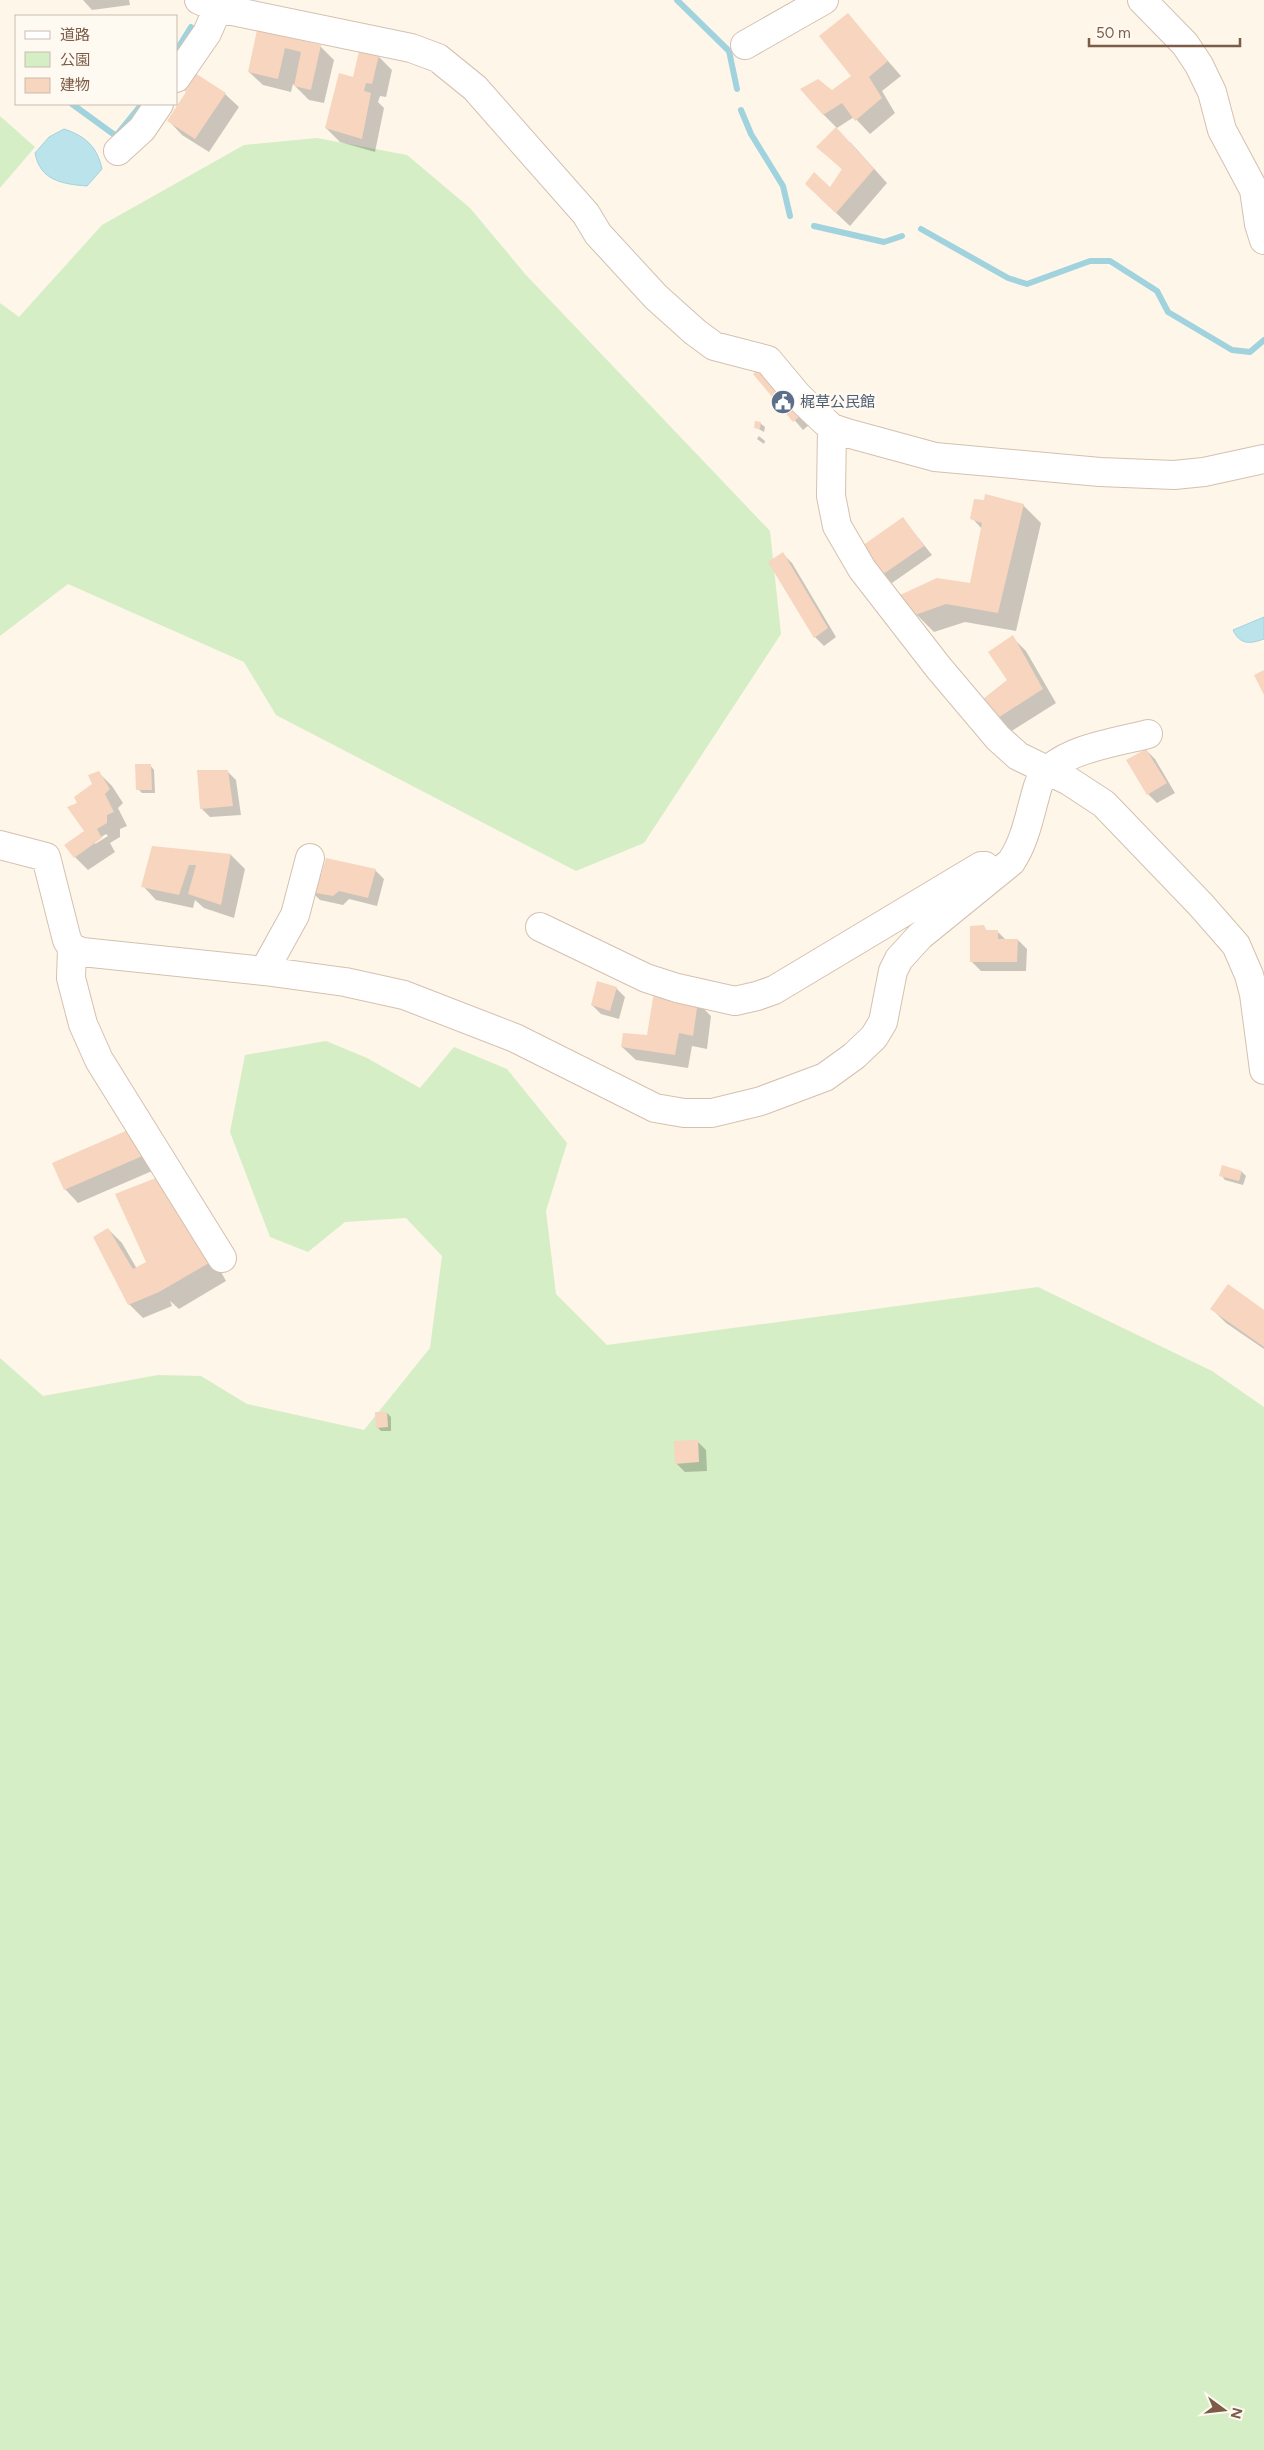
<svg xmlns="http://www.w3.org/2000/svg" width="1264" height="2450" font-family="Figtree,'Noto Sans JP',sans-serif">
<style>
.green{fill:#d5eec5}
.water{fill:#bbe3eb;stroke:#a0d3de}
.shadow{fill:#0003;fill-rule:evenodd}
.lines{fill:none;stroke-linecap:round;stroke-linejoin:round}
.stream{stroke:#a0d3de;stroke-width:6}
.building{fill:#f7d5be}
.minor-casing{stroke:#d5c0b0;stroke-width:30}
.minor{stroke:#fff;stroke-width:28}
.labels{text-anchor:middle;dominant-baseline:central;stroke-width:5;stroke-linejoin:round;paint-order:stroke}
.service-label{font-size:15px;fill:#4e5e75;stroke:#fffaf1;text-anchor:start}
</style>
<rect width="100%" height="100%" fill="#fef6e9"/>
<!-- green -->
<path class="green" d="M 0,116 L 35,147 L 0,188 Z
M 317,138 L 407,155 L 470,208 L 526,275 L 770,531 L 781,634 L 644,843 L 576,871 L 276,715 L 244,662 L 68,584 L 0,636 L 0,303 L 19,317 L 102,225 L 244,145 Z
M 326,1041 L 367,1058 L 420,1088 L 454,1047 L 507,1069 L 567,1143 L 546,1211 L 556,1294 L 607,1345 L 1038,1287 L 1212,1371 L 1264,1407 L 1264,2450 L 0,2450 L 0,1358 L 43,1396 L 158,1375 L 201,1376 L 247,1404 L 364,1430 L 430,1348 L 442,1256 L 406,1218 L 345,1222 L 308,1252 L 270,1237 L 230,1132 L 245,1055 Z"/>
<!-- water -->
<path class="water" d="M 64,129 C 85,136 97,146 102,169 L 87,186 C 63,184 40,181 35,153 L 49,137 Z
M 1264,617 L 1264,639 C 1250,644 1240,645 1233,630 Z"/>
<!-- shadow -->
<path class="shadow" d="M 83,0 L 129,0 L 130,5 L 92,10 Z
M 848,15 L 901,76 L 882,91 L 895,113 L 870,134 L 854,117 L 837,128 L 823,114 L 832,92 L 852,76 Z
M 258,32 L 320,46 L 334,60 L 324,103 L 309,100 L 293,84 L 291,92 L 263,85 L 249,72 Z
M 378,56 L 392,70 L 386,97 L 380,96 L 378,102 L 384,108 L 375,152 L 340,142 L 326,128 L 354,78 Z
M 187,92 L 225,94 L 239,107 L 209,152 L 182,135 L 169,121 Z
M 850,142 L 887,183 L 850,226 L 820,198 L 830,189 L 843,170 L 818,147 Z
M 755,374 L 809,425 L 803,430 Z
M 760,423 L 765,427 L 764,432 L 755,427 Z
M 759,436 L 765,441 L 764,444 L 757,439 Z
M 1023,505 L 1041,523 L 1016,631 L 965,622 L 934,632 L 916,614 L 971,584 L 982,529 L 972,518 Z
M 903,519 L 932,555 L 892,583 L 883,575 Z
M 783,554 L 792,563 L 836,637 L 824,646 L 815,637 Z
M 1012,637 L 1026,651 L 1056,703 L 1010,732 L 997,718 L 1009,680 Z
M 1146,750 L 1155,759 L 1175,793 L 1157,803 L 1148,794 Z
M 150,765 L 154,770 L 155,793 L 142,793 L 138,789 Z
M 227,771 L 236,780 L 241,815 L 210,817 L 201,808 Z
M 98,772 L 112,786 L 123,803 L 118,808 L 127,826 L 120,829 L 120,837 L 110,843 L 115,852 L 88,870 L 75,857 L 86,831 L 78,804 L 94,784 ZM 106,834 L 108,836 L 95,844 L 95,841 Z
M 153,848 L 231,855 L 245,869 L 234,918 L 204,908 L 195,900 L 193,908 L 156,900 L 143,886 Z
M 375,870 L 384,879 L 377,906 L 349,899 L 343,905 L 320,900 L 311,891 Z
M 983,926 L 988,932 L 997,931 L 1006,940 L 1018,940 L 1027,949 L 1026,971 L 981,971 L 972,962 Z
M 616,988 L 625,997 L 619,1019 L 601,1014 L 592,1005 Z
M 697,1002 L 711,1016 L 707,1049 L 692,1046 L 688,1068 L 636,1060 L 622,1047 L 648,1036 Z
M 135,1129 L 159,1168 L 78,1203 L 65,1189 Z
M 1242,1172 L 1246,1176 L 1243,1185 L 1225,1180 L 1221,1175 Z
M 179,1195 L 226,1281 L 179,1309 L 170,1301 L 172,1306 L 143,1318 L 129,1304 L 108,1229 L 122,1243 L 137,1269 L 147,1263 Z
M 1212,1309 L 1264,1311 L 1264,1349 L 1226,1323 Z
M 387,1413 L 391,1417 L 391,1431 L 381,1431 L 377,1427 Z
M 697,1441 L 706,1450 L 707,1471 L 685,1472 L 676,1463 Z"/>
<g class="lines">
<!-- stream -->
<path class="stream" d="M 677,0 L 729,51 L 737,89
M 176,51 L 191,27
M 72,104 L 116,136 L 142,104
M 741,110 L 751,134 L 783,186 L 790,216
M 814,226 L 884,242 L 902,236
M 921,229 L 1008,278 L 1027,284 L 1090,261 L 1110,261 L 1157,291 L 1168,312 L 1232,350 L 1250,352 L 1264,340"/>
</g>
<!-- building -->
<path class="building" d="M 848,13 L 888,61 L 869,77 L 882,98 L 855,121 L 842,103 L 823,115 L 800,89 L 818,79 L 832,90 L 851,76 L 819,36 Z
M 257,30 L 321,45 L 311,90 L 294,86 L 301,52 L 285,48 L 278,79 L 248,72 Z
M 359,51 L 379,55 L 372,84 L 366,83 L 364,91 L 371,93 L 362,139 L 325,128 L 339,73 L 353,77 Z
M 195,73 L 226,93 L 195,139 L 167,121 L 186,92 L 183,90 Z
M 836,127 L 874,169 L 836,213 L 805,184 L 814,172 L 830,187 L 842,169 L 816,147 Z
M 758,369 L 801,415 L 793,422 L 753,374 Z
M 755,421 L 761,422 L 760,429 L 754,428 Z
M 985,494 L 1024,504 L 998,613 L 946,604 L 915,615 L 900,595 L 937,578 L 970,583 L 982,523 L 970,519 L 974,499 L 984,500 Z
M 903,517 L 924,546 L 882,575 L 862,546 Z
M 783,552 L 828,628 L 814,638 L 768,562 Z
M 1013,635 L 1043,689 L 996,719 L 983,699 L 1007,680 L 988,652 Z
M 1264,670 L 1264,695 L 1254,675 Z
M 1146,749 L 1167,783 L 1147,795 L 1126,760 Z
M 135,764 L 151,764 L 152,790 L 136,790 Z
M 197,770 L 228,770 L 233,806 L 200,809 Z
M 99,771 L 110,789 L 105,794 L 114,812 L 107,815 L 107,823 L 97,829 L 102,838 L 74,858 L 64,845 L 84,831 L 67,807 L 77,803 L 74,797 L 92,784 L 88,775 Z
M 152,846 L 231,854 L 221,905 L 188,894 L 196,865 L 189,865 L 179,895 L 141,887 Z
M 326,858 L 376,869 L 368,898 L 339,891 L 333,896 L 310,892 L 315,875 L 321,875 Z
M 984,925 L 986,930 L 998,930 L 998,939 L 1018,939 L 1017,962 L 970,962 L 970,926 Z
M 597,981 L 617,987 L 610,1011 L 591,1005 Z
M 654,992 L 698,1001 L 693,1036 L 679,1033 L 675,1055 L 621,1047 L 623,1033 L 647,1035 Z
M 135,1127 L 147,1154 L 64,1190 L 52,1163 Z
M 1222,1165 L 1242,1171 L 1239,1181 L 1219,1176 Z
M 161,1176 L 209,1263 L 159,1292 L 128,1305 L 93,1237 L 108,1228 L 133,1269 L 146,1262 L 115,1194 Z
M 1228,1284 L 1264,1310 L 1264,1347 L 1210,1309 Z
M 375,1412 L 387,1412 L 388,1427 L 376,1428 Z
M 698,1440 L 699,1462 L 675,1464 L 674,1441 Z"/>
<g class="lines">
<!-- minor casing -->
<g class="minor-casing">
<path id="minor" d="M 199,0 L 218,8 L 411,48 L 438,58 L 475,88 L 586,214 L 598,234 L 656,297 L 695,332 L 714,346 L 768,360 L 798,396 L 820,417 L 832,428 L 847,433 L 935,457 L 1100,472 L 1174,475 L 1204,472 L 1264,459
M 1142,0 L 1185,44 L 1199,65 L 1212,92 L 1222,130 L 1254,190 L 1259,224 L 1264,240
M 745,45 L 824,0
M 176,78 L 207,33 L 218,8
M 118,151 L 142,129 L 159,104
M 832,428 L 831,496 L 837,526 L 862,569 L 938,667 L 998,738 L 1018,756 L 1069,781 L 1104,804 L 1201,905 L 1236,945 L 1249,975 L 1254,994 L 1264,1070
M 0,845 L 46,857 L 67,940 L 72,948 L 82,952 L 264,971 L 345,982 L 404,995 L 515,1038 L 655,1108 L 684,1113 L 712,1113 L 761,1101 L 825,1077 L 854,1056 L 874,1037 L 883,1022 L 893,971 L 899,959 L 920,936 L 1011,862 C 1026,840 1030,812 1038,786 C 1050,750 1115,743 1148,734
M 540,927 L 646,978 L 677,988 L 735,1001 L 757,996 L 774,990 L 981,866 L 985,866
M 72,948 L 71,978 L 83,1024 L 99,1060 L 222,1258
M 264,971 L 295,915 L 310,858"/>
</g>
<!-- minor -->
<use href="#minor" class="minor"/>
</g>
<!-- icons -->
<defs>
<g id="civic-disc" transform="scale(1.25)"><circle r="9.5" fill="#5c6f8a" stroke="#fffaf1"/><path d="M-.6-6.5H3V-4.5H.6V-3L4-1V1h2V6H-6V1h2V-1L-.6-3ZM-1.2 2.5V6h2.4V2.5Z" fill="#fff"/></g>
</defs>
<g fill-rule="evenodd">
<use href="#civic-disc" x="783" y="402"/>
</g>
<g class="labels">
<!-- service labels -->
<g class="service-label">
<text x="800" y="402">梶草公民館</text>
</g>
</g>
<!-- legend -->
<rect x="15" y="15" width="162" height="90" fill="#fffaf1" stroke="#cbbbae"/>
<rect x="25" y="31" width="25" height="8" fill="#ffffff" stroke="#cbbbae"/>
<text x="60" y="40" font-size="15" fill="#7c5c49">道路</text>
<rect x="25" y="52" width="25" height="15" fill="#d5eec5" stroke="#cbbbae"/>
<text x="60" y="65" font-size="15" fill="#7c5c49">公園</text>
<rect x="25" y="78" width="25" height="15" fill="#f7d5be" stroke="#cbbbae"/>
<text x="60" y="90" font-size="15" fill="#7c5c49">建物</text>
<!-- north arrow -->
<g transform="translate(1224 2410) rotate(105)" stroke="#fffaf1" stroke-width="4" paint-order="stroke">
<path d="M0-4L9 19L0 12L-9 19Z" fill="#7c5c49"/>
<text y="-8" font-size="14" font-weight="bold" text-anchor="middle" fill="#7c5c49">N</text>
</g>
<!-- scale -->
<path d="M1089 38v8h151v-8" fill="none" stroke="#7c5c49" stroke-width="2.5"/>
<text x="1096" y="38" font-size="15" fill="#7c5c49" stroke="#fffaf1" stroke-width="4" paint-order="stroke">50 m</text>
</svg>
